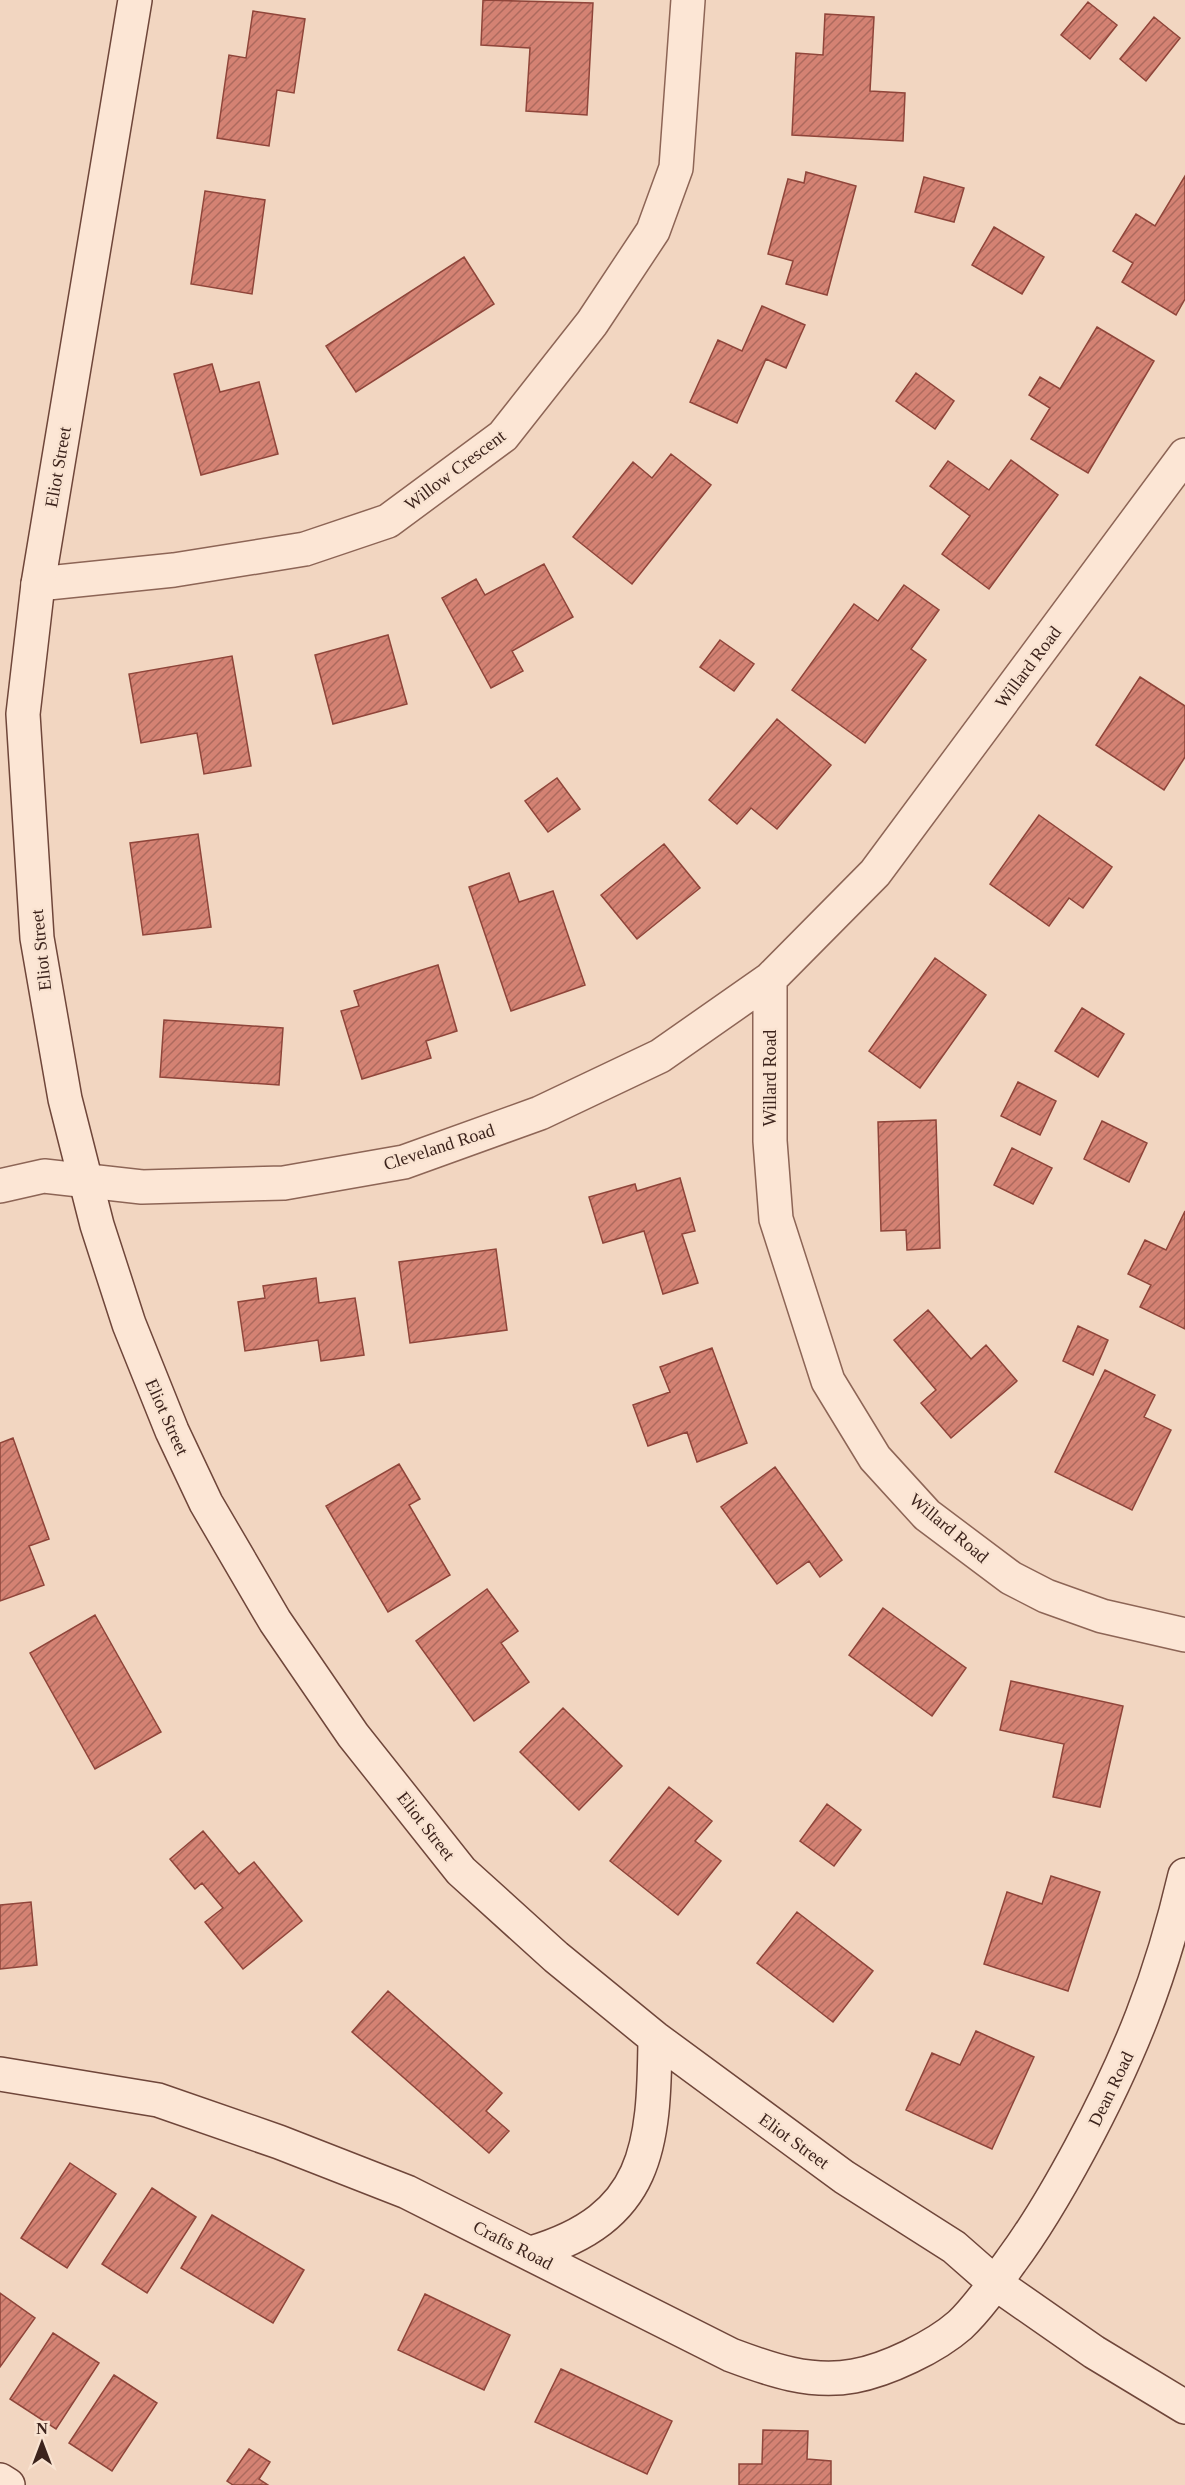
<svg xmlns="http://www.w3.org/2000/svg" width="1185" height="2485" font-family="Georgia,serif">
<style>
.building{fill:url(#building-hatch);stroke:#8f453a;stroke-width:1.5}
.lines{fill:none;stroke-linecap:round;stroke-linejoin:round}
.street-casing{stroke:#8d6556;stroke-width:36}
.secondary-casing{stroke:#6f463a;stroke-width:36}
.street{stroke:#fce6d5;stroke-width:33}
.secondary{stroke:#fce6d5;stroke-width:33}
.labels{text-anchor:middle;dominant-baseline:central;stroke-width:5;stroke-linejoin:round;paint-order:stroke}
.street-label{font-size:18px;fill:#3c231c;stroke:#f9e3d1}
</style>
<defs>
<pattern id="building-hatch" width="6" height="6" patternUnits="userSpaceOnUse" patternTransform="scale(1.5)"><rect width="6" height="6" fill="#d48273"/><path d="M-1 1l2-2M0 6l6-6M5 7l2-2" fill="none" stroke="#ad6a5e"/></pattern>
</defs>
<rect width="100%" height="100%" fill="#f2d6c1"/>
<!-- building -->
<path class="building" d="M 483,0 L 593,3 L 587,115 L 526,111 L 530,48 L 481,45 Z
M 1088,2 L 1117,25 L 1090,59 L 1061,35 Z
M 253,11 L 305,19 L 294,93 L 277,90 L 269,146 L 217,138 L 229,55 L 246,58 Z
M 825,14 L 874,17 L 870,91 L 905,93 L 903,141 L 792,135 L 796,53 L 823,55 Z
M 1154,17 L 1180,38 L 1146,81 L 1120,59 Z
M 806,172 L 856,186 L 827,295 L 786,284 L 793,261 L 768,254 L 788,179 L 804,183 Z
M 1185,176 L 1185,299 L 1176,315 L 1122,282 L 1133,263 L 1113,251 L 1136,214 L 1155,226 Z
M 924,177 L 964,188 L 954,222 L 915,212 Z
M 205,191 L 265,200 L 252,294 L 191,284 Z
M 994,227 L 1044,257 L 1022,294 L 972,265 Z
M 464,257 L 494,304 L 356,392 L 326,346 Z
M 762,306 L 805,325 L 786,368 L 766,359 L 737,423 L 690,402 L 718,340 L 742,351 Z
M 1097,327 L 1154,361 L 1088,473 L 1031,439 L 1050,408 L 1029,395 L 1040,377 L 1060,389 Z
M 212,364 L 220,392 L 259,382 L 278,454 L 201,475 L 174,374 Z
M 916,373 L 954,401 L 935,429 L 896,401 Z
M 671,454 L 711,485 L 632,584 L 573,537 L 633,462 L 652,478 Z
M 1011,460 L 1058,495 L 989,589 L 942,554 L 970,516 L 930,486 L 948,461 L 989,490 Z
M 544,564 L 573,617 L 512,651 L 523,671 L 491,688 L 442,598 L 476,579 L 485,595 Z
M 904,585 L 939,610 L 911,649 L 926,660 L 865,743 L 792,690 L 854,604 L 878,621 Z
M 388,635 L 407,704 L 333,724 L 315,655 Z
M 720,640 L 754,664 L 734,691 L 700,667 Z
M 232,656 L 251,766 L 204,774 L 197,733 L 141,743 L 129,674 Z
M 1140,677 L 1185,706 L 1185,757 L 1164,790 L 1096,745 Z
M 777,719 L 831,765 L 777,829 L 751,808 L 737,824 L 709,800 Z
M 557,778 L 580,809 L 548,832 L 525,801 Z
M 1039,815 L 1112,867 L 1083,908 L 1069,898 L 1049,926 L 990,884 Z
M 198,834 L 211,927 L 143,935 L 130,843 Z
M 664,844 L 700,888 L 637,939 L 601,895 Z
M 509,873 L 519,902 L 553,891 L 585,985 L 511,1011 L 469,887 Z
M 935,958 L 986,995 L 920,1088 L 869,1051 Z
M 438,965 L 457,1031 L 426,1041 L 431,1058 L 362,1079 L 341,1011 L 359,1006 L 354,991 Z
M 1082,1008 L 1124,1034 L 1098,1077 L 1055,1051 Z
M 164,1020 L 283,1028 L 279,1085 L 160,1077 Z
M 1018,1082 L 1056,1101 L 1040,1135 L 1001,1116 Z
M 936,1120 L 940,1248 L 907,1250 L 906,1230 L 881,1231 L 878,1122 Z
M 1102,1121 L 1147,1143 L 1129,1182 L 1084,1159 Z
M 1012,1148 L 1052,1168 L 1033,1204 L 994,1185 Z
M 680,1178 L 695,1231 L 682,1234 L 698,1283 L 663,1294 L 644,1231 L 603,1243 L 589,1197 L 635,1184 L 637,1191 Z
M 1185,1211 L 1185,1329 L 1140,1307 L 1151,1285 L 1128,1274 L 1145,1240 L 1166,1250 Z
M 496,1249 L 507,1330 L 410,1343 L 399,1262 Z
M 316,1278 L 319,1303 L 355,1298 L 364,1355 L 321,1361 L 318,1340 L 245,1351 L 238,1302 L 265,1298 L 263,1286 Z
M 928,1310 L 971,1359 L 986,1345 L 1017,1381 L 951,1438 L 921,1403 L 936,1390 L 894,1340 Z
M 1078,1326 L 1108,1340 L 1093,1375 L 1063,1361 Z
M 712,1348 L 747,1443 L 697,1462 L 687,1432 L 648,1446 L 633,1405 L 670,1392 L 660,1367 Z
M 1105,1370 L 1155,1395 L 1144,1417 L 1171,1430 L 1132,1510 L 1055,1472 Z
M 13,1438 L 49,1539 L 29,1546 L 44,1585 L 0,1601 L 0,1443 Z
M 399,1464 L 420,1499 L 409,1505 L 450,1575 L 388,1612 L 326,1506 Z
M 775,1467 L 842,1560 L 820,1577 L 809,1561 L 777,1584 L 721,1507 Z
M 487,1589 L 518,1631 L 501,1643 L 529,1682 L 474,1721 L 416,1641 Z
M 883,1608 L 966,1668 L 932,1716 L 849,1655 Z
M 95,1615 L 161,1732 L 95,1769 L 30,1653 Z
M 1011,1681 L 1123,1706 L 1100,1807 L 1053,1797 L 1064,1744 L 1000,1730 Z
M 563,1708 L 622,1766 L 579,1810 L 520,1752 Z
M 669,1787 L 712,1821 L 695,1841 L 721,1861 L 678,1915 L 610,1861 Z
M 827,1804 L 861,1830 L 834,1866 L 800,1841 Z
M 203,1831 L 239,1874 L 254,1862 L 302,1921 L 243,1969 L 205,1922 L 223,1908 L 202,1883 L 195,1889 L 170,1859 Z
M 1051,1876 L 1100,1892 L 1068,1991 L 984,1964 L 1007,1892 L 1042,1904 Z
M 31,1902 L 37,1965 L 0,1969 L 0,1905 Z
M 797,1912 L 873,1971 L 833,2022 L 757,1963 Z
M 388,1991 L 502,2093 L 486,2111 L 509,2131 L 489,2153 L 352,2032 Z
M 976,2031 L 1034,2057 L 992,2149 L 906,2110 L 932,2053 L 960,2065 Z
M 70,2163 L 116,2194 L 67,2268 L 21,2238 Z
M 152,2188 L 196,2217 L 147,2293 L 102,2264 Z
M 212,2215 L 304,2270 L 273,2323 L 181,2268 Z
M 0,2293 L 35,2318 L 0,2367 Z
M 425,2294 L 510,2335 L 484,2390 L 398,2350 Z
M 53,2333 L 99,2363 L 56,2429 L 10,2399 Z
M 561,2369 L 672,2421 L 647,2474 L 535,2422 Z
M 114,2375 L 157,2403 L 112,2471 L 69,2443 Z
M 763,2430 L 808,2431 L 807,2459 L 831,2461 L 831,2485 L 739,2485 L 739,2464 L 762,2464 Z
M 249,2449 L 270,2462 L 259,2479 L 268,2485 L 233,2485 L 227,2481 Z"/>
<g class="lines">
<!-- street casing -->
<g class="street-casing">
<path id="street" d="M 1185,455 L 875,873 L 770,979 L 770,1141 L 776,1219 L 828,1381 L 875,1458 L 927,1515 L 1011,1578 L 1046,1596 L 1102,1616 L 1185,1635
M 38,584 L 174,570 L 305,549 L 388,521 L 503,436 L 592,323 L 653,231 L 676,168 L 688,0
M 0,1186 L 44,1176 L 142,1187 L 284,1183 L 404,1162 L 540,1113 L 660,1056 L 770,979"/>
</g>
<!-- secondary casing -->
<g class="secondary-casing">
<path id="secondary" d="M 135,0 L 38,584 L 23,714 L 37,938 L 65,1099 L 97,1225 L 129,1324 L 172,1431 L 206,1503 L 275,1621 L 353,1735 L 461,1871 L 556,1957 L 655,2038 L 844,2177 L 954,2247 L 995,2283 L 1094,2352 L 1185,2407
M 0,2074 L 158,2100 L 279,2142 L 407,2192 L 731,2355 C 771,2370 811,2384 854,2376 C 887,2370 935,2347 960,2325 C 979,2307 996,2282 1011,2261 C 1038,2225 1059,2188 1080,2149 C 1130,2056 1161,1978 1185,1875
M 531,2253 C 649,2218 654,2147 655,2038
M 0,2480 L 8,2485"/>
</g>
<!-- street -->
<use href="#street" class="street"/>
<!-- secondary -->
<use href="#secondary" class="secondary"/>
</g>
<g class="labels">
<!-- street labels -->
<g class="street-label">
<text transform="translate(58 467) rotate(-80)">Eliot Street</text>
<text transform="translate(455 470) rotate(-37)">Willow Crescent</text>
<text transform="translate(1028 667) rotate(-53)">Willard Road</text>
<text transform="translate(41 950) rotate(-96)">Eliot Street</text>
<text transform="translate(770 1078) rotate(-90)">Willard Road</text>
<text transform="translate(439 1147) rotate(-18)">Cleveland Road</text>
<text transform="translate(167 1417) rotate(66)">Eliot Street</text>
<text transform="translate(949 1528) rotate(40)">Willard Road</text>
<text transform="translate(426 1826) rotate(52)">Eliot Street</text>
<text transform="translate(1111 2089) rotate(-64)">Dean Road</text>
<text transform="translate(794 2141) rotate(36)">Eliot Street</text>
<text transform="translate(513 2245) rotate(27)">Crafts Road</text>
</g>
</g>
<!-- north arrow -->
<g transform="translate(42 2443)" stroke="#f9e3d1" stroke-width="4.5" paint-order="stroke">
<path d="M0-4.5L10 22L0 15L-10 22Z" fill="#3c231c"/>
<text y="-9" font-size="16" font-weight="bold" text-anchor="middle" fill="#3c231c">N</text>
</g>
</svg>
